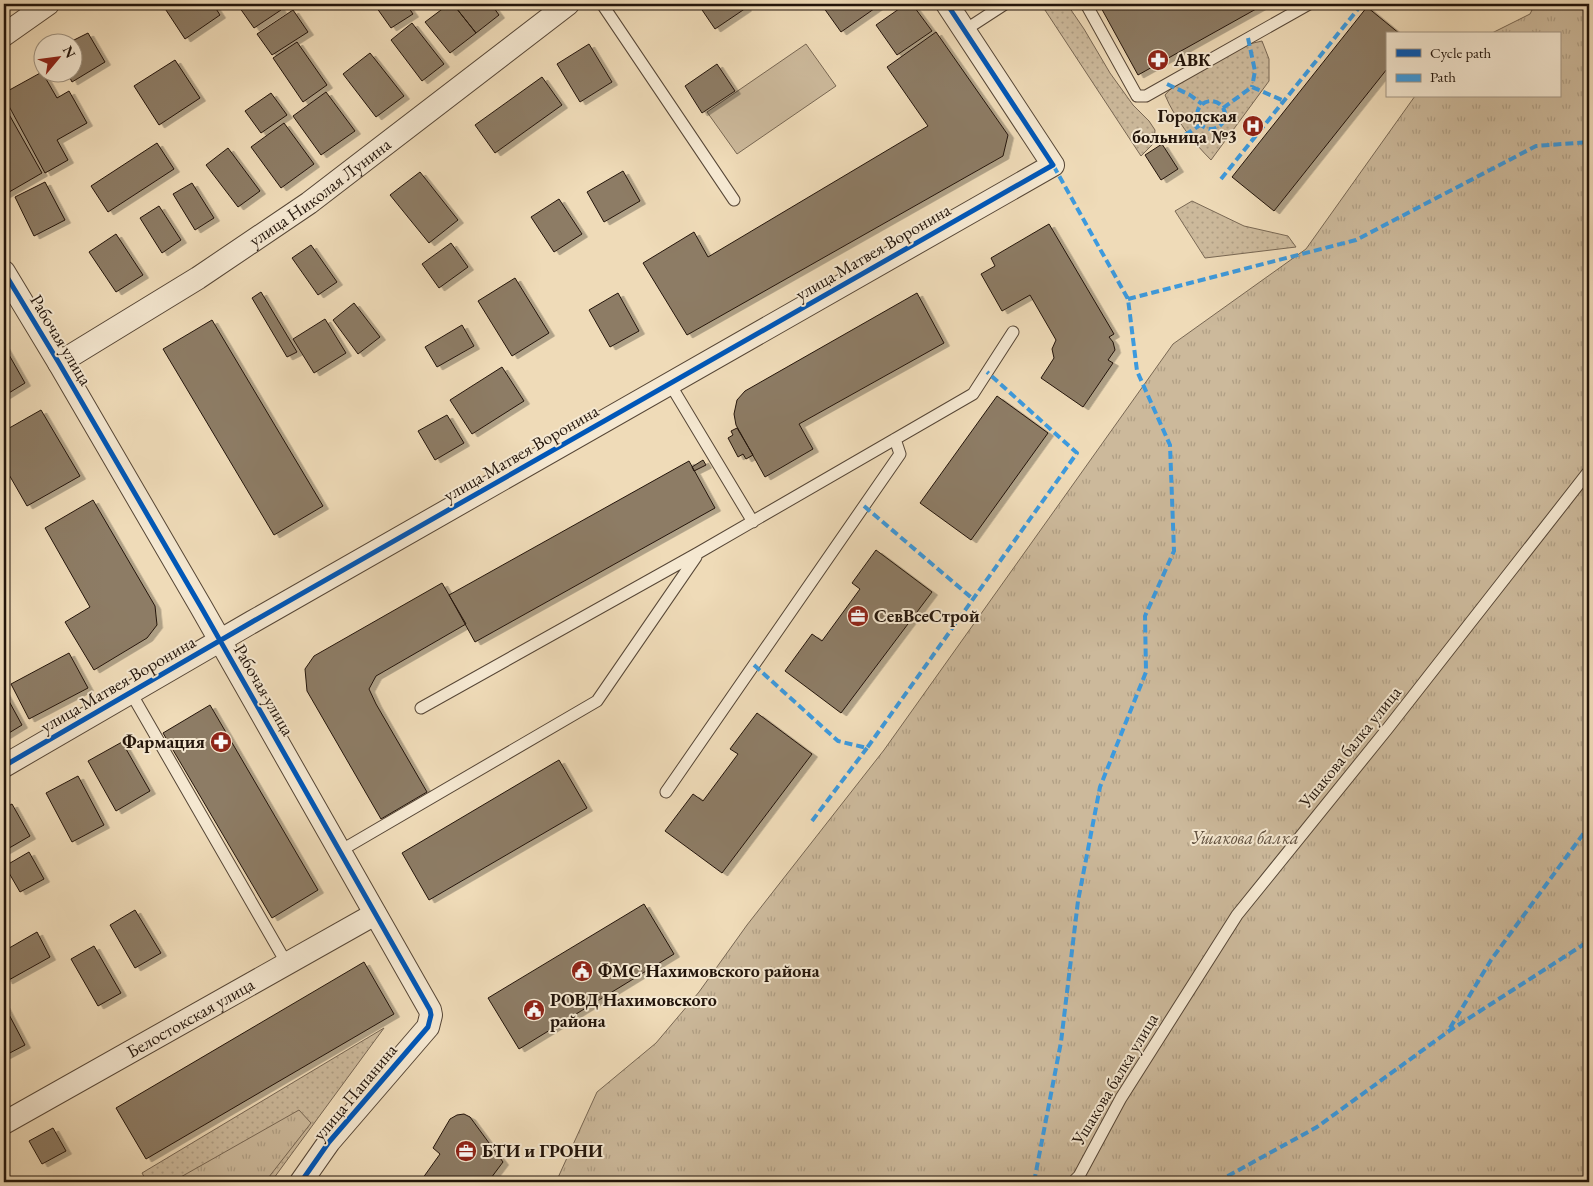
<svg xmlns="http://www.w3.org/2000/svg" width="1593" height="1186" viewBox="0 0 1593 1186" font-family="'EB Garamond',serif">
<defs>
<pattern id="grass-dots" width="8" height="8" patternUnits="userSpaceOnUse" patternTransform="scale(1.25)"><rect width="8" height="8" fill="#ccb99b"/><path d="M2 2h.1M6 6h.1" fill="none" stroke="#af9e84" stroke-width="1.8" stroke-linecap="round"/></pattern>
<pattern id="park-tufts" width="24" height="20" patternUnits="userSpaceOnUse" patternTransform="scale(1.25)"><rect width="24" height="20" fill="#ccb99b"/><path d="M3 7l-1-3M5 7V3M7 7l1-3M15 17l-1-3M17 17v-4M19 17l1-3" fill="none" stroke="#af9e84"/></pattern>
<filter id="shadow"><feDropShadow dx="5.5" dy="3" stdDeviation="0" flood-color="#0004"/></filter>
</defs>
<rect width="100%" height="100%" fill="#efdbb8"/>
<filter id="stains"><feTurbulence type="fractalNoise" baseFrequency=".004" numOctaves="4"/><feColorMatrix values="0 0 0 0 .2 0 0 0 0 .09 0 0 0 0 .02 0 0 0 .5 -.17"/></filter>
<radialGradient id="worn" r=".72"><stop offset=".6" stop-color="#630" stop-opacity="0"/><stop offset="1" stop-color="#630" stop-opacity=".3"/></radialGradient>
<path fill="url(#grass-dots)" stroke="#786753" d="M1041,4H1067L1084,29L1110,73L1133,105L1149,121L1155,130L1154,143L1141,156Z
M1262,41L1269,59V81L1211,160C1193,142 1175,119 1165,95L1176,83L1236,47Z
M1192,201L1244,226L1288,236L1296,247L1205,258L1175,211Z
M384,1028L271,1182H147L142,1173Z"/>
<path fill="url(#park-tufts)" stroke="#786753" d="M1535,4H1589V1182H556L597,1092L656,1043L699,992L747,925L884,750L1173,344L1306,249L1415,96H1559V34H1490L1530,14Z
M299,1110L311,1123L265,1182H172Z"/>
<path fill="#ccb99b" stroke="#786753" d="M806,44L836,86L737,154L707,112Z"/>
<path fill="#8d7c65" stroke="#23150b" filter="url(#shadow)" d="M162,4H213L220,15L185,39Z
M237,4H277L281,10L254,28Z
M374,4H406L413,14L391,28Z
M449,4H453L476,33L450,53L425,22Z
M453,4H491L499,15L476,33Z
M698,4H743L746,8L715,29Z
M821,4H881L841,32Z
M906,4H912L932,31L897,55L876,25Z
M1099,4H1265L1138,75Z
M1367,7L1400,34H1387V69L1274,211L1232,177Z
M293,10L308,32L272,55L257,34Z
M412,23L444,64L422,81L391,40Z
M936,32L1008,135L1003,156L687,335L643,263L694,232L708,257L928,126L887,67Z
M88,33L105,62L72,82L67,72H72V42H70Z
M297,42L327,85L303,102L273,58Z
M589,44L612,82L580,102L557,64Z
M370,53L404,96L376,117L343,74Z
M175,60L200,98L159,125L134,86Z
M717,64L735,91L702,113L685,86Z
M42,72L57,98L69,91L87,123L57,140L68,160L45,173L4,97V93Z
M542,77L562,105L495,153L475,125Z
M326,92L355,131L321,155L293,116Z
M271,93L287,115L261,133L245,111Z
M6,109L42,173L4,195V111Z
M284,123L314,164L281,188L251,147Z
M157,143L174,169L108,212L91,186Z
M1162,144L1178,169L1161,180L1145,155Z
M228,148L260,191L238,207L206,165Z
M623,171L640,201L604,222L587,192Z
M420,172L458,220L429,243L390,195Z
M45,182L65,220L34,236L15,197Z
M192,183L214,218L195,230L173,194Z
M559,199L582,234L554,252L531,217Z
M159,206L181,240L162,253L140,218Z
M1049,224L1114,334L1109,337L1113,342L1115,350L1108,360L1113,363L1083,407L1041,378L1054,358L1052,349L1056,340L1030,295L1002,311L981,274L995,266L991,258Z
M116,234L143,275L116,292L89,252Z
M451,243L468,267L439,288L422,264Z
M311,245L337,282L318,295L292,258Z
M515,278L549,333L512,356L478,301Z
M261,292L297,352L287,357L252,298Z
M618,293L639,331L610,347L589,310Z
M917,293L944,343L799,424L813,449L765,477L736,425L734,414L737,400L745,391Z
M354,303L380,337L358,354L333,320Z
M325,319L346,353L314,373L293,339Z
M212,320L323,506L274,535L163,349Z
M462,325L474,346L437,367L425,347Z
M4,346L25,383L4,396Z
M502,367L524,401L472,434L450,400Z
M997,396L1048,433L971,540L920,503Z
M41,410L80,476L27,506L4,466V431Z
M447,415L464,443L435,460L418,431Z
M737,428L753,455L746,459L743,454L738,457L728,438L733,435L731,431Z
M703,460L706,465L694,471L692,467Z
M689,461L715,508L475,642L449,595Z
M93,500L155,606L157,625L147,638L94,670L65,622L90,607L45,528Z
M876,550L932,592L841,713L785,671L812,634L822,641L860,589L852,583Z
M442,583L466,624L376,676L369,689L376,704L427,792L381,819L307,691L305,669L314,656Z
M69,653L88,688L29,719L11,684Z
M4,692L22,725L4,736Z
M210,705L318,890L272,918L163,733Z
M757,713L812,754L722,873L665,831L693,794L703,801L738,754L730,749Z
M122,742L150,791L116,811L88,761Z
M559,760L587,808L429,900L402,853Z
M78,776L104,825L72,842L46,793Z
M12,804L30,836L4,851V808Z
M29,852L44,879L20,892L5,866Z
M644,904L674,954L519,1049L488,998Z
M135,910L161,953L135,968L110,925Z
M37,932L50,957L7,981L4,975V951Z
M94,946L121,993L98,1006L71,959Z
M364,962L394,1014L146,1159L116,1108Z
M4,1005L25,1045L4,1056Z
M464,1114L470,1117L503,1162L488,1182H420L440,1154L433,1148L450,1119L457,1115Z
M53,1128L66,1151L42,1164L29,1141Z"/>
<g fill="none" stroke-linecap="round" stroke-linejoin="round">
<g stroke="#564636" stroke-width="13">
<path id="lane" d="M602,4L734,200
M1086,4L1137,96H1146L1309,4
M965,30L1005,4
M670,384L753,522
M131,693L287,964
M421,708L698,553L973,394L1013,332
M666,792L900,454L895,439
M340,851L597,701L696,557
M1073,1182L1079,1176L1121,1098L1237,915L1388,728L1589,471"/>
</g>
<g stroke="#564636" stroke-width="24">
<g id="street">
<path d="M4,35L48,4"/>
<path d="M4,272L59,363L201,607L430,1010L431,1015L428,1027L329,1142L301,1182"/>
<path id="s1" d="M59,363L198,278L309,203L568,4"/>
<path d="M4,766L252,622L1053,165L947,4"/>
<path id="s2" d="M4,1123L375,914"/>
</g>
</g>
<use href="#lane" stroke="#f5e8d1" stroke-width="11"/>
<use href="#street" stroke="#f5e8d1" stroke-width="22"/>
<path stroke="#3c9ade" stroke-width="4" stroke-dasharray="8 4" stroke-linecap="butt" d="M1248,38L1255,71L1252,87
M1167,84L1190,95L1202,104
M1197 115a14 14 0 1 1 28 0a14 14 0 1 1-28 0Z
M1223,108L1252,87L1284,101
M1185,135L1200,125
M1221,179L1362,4
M1128,299L1356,240L1536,146L1589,142
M864,506L973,599
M754,665L838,741L867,748L1077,453L987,372
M812,821L867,748
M1450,1028L1491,960L1589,826
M1034,1182L1061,1042L1078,901L1100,787L1146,672L1145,616L1174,551L1170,445L1137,371L1128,299L1053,165
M1217,1182L1317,1127L1449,1031L1589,941"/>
<g stroke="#f5e8d1" stroke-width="8">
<path id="cycleway" d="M4,272L59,363L201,607L430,1010L431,1015L428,1027L329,1142L301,1182
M4,766L252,622L1053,165L947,4"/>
</g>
<use href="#cycleway" stroke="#0057b8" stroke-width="5"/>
</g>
<defs>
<g id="pharmacy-disc" transform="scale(1.125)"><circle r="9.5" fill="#8f2418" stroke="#f5e8d1"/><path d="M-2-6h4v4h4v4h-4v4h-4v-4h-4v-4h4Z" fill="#fff"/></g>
<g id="hospital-disc" transform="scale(1.125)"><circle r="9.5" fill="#8f2418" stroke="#f5e8d1"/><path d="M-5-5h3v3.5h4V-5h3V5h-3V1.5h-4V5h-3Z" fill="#fff"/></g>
<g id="office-disc" transform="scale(1.125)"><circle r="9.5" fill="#8f2418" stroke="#f5e8d1"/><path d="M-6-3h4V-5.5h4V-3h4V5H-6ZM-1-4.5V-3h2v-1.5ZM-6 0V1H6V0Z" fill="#fff"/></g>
<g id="civic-disc" transform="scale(1.125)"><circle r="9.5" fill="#8f2418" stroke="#f5e8d1"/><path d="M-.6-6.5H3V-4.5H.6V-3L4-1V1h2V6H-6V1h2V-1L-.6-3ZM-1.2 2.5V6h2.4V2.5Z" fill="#fff"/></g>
</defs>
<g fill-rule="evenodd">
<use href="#pharmacy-disc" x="1158" y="60"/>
<use href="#hospital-disc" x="1253" y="126"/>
<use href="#office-disc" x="858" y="616"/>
<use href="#pharmacy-disc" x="221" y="742"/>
<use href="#civic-disc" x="582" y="971"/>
<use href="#civic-disc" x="534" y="1010"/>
<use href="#office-disc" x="466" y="1151"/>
</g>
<g text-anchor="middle" stroke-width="4" stroke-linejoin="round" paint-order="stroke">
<g font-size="18" font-weight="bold" fill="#23150b" stroke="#f5e8d1" text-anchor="start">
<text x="1174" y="66">АВК</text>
<text x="1237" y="122" text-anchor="end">Городская<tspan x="1237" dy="21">больница №3</tspan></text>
<text x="874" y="622">СевВсеСтрой</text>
<text x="205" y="748" text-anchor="end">Фармация</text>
<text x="598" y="977">ФМС Нахимовского района</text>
<text x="550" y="1006">РОВД Нахимовского<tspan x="550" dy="21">района</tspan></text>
<text x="482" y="1157">БТИ и ГРОНИ</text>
</g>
<g font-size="18" fill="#23150b" stroke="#f5e8d1">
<text dy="6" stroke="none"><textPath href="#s1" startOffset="312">улица Николая Лунина</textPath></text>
<text transform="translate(873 252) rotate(-30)" y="6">улица Матвея Воронина</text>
<text transform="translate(61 340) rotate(59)" y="6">Рабочая улица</text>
<text transform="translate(521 453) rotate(-30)" y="6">улица Матвея Воронина</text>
<text transform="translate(118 684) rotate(-30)" y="6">улица Матвея Воронина</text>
<text transform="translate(264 690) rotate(60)" y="6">Рабочая улица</text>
<text transform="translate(1350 747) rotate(-51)" y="6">Ушакова балка улица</text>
<text dy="6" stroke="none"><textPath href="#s2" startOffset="214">Белостокская улица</textPath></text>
<text transform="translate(1115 1079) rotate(-59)" y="6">Ушакова балка улица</text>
<text transform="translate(355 1092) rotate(-50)" y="6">улица Папанина</text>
</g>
<g font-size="18" font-style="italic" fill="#5e4e3d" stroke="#f5e8d1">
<text x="1245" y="844">Ушакова балка</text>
</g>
</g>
<rect width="1593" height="1186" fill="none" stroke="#efdbb8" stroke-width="20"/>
<rect x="5" y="5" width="1583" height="1176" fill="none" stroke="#23150b" stroke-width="2.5"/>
<rect x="10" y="10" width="1573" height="1166" fill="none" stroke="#23150b"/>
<rect x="1386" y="32" width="175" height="65" fill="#f5e8d1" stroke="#a19482"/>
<rect x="1396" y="49" width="25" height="8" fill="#0057b8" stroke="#a19482"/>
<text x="1430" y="58" font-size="15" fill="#23150b">Cycle path</text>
<rect x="1396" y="74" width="25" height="8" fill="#3c9ade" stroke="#a19482"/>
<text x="1430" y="82" font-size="15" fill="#23150b">Path</text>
<g transform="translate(58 58) rotate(61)"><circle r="24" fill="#f5e8d1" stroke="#a19482"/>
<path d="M0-4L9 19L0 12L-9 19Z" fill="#8f2418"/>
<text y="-8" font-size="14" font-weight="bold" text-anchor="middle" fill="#23150b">N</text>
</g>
<rect width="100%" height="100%" filter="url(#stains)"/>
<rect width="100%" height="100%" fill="url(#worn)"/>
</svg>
